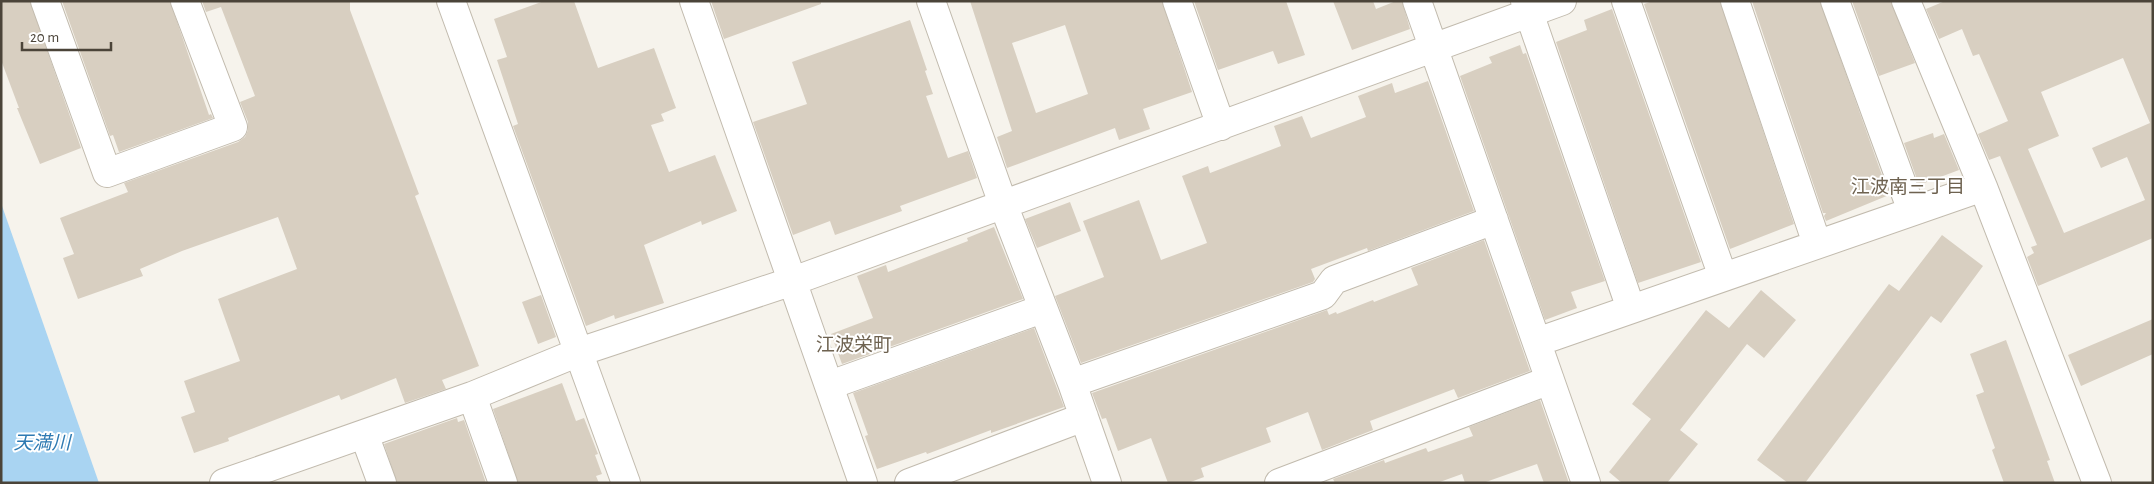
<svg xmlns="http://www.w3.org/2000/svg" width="2154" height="484" viewBox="0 0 2154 484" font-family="'Alegreya Sans','Noto Sans JP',sans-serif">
<rect width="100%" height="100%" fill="#f6f3ec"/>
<path fill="#a9d4f2" d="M1,203L99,483H1Z"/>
<path fill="#d8cfc1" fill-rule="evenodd" d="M1,1H30L81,148L40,164L17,108H19L1,60Z
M62,1H170L209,115L211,114L213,118L119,152L113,135L110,136Z
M202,1H350V10L419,194L415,196L479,366L442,380L446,389L405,403L396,378L341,400L339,395L228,438L229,441L194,453L181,417L195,412L184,381L240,361L218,299L297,269L278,217L182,251L140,269L143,276L78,299L63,258L74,254L60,218L128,192L124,183L238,142L245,137L248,130V122L240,102L255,96L221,7L206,12Z
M544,1H574L598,68L654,48L676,108L661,114L664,121L651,125L669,172L715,155L737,211L702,225L701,221L644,245L664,303L615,319L614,315L586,326L513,126L518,124L497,60L507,57L494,19Z
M711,1H821V4L724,39Z
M970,1H1162L1192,92L1143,109L1150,129L1119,140L1115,128L1007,168L997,137L1012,131ZM1065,25L1088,94L1036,113L1012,43Z
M1194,1H1286L1305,55L1278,64L1273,51L1218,70Z
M1333,1H1373L1376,9L1396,1H1402L1410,29L1352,50Z
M1653,1H1720L1794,224L1730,249L1644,4Z
M1752,1H1820L1889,195L1826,221L1824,216L1826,213H1823Z
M1852,1H1891L1915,63L1879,76Z
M1945,1H2153V238L2038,286L2027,257L2034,253L2031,247L2037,245L2000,156L1989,160L1978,134L2008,121L1979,54L1973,56L1962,29L1939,39L1926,9ZM2123,58L2150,123L2092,148L2101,168L2127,157L2145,200L2064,233L2028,149L2059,136L2041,92Z
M1612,9L1701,262L1638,283L1556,42L1587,30L1584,20Z
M910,20L927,70L925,71L933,94L926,96L948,158L968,151L977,178L900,206L902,211L835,235L830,221L793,235L753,122L807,104L792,62Z
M1520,45L1523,54L1526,53L1605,281L1571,292L1577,308L1545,320L1460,76L1492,63L1489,57Z
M1428,81L1474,211L1368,251L1367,248L1311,269L1315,279L1313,282L1081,363L1055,296L1104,277L1083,221L1139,200L1161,260L1207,243L1182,176L1208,166L1210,173L1281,146L1274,126L1302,116L1311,138L1366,117L1358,96L1392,83L1395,93Z
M1933,133L1934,138L1944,134L1959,170L1919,185L1904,143Z
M1070,202L1081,231L1037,248L1025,219Z
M994,227L1023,299L842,364L831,334L873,318L857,276L886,265L888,272L968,241L967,238Z
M1942,235L1983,266L1941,323L1931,316L1805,483H1788L1757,460L1889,284L1899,291Z
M1484,240L1530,371L1458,398L1454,389L1370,421L1373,430L1322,450L1308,412L1266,428L1271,442L1201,468L1204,477L1188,483H1168L1151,438L1118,451L1106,418L1102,419L1092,393L1327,310L1329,315L1336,312L1337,314L1373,300L1374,302L1418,285L1411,268Z
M1761,290L1796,320L1764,358L1747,344L1680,430L1698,444L1667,483H1622L1609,472L1651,419L1632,404L1706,310L1729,328Z
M541,295L556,337L538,344L522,302Z
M2153,319V354L2081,386L2068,355Z
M1034,328L1064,407L991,433V430L927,454L926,452L877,469L865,436L868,435L853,393Z
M2006,340L2050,460L2047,461L2055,483H2004L1992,450L1995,448L1976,395L1984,392L1970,354Z
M562,383L576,421L584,418L598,454L595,455L602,474L596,476L599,483H518L493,409Z
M1540,400L1569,483H1544L1537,464L1483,483H1465L1462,474L1437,483H1335L1333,479L1384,460L1385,463L1426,448L1428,452L1473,436L1469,427Z
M457,418L458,422L464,420L486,483H397L384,444Z"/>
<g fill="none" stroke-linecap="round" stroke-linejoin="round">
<g stroke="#c2bbae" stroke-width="30">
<path id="street" d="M45,1L107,173L233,127L185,1
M451,1L626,483
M694,1L863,483
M931,1L1003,204L1072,383L1107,483
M1177,1L1221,126
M1417,1L1586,483
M1525,1L1631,309
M1626,1L1723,277
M1735,1L1817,244
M1835,1L1912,211
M1906,1L1983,187L2097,483
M1537,342L1983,187
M1072,383L1323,295L1334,280L1494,220
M830,385L1042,309
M472,396L503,483
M364,434L382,483
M224,483L472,396L579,352L793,281L1562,1
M909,483L1084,417
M1279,483L1550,380"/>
</g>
<use href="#street" stroke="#fff" stroke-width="28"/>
</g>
<g text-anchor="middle" stroke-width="4" stroke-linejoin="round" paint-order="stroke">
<g font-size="19" fill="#6e6250" stroke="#fff">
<text x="1908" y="193">江波南三丁目</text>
<text x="854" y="351">江波栄町</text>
</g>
<g font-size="19" font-style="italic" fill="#2e7ab2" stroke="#fff">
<text x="42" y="449">天満川</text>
</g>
</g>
<rect width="2154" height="484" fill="none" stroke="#4b4439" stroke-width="5"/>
<path d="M22 42v8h89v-8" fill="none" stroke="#4b4439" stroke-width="2.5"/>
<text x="30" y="42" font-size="15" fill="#4b4439" stroke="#ffffff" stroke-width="4" paint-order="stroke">20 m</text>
</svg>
